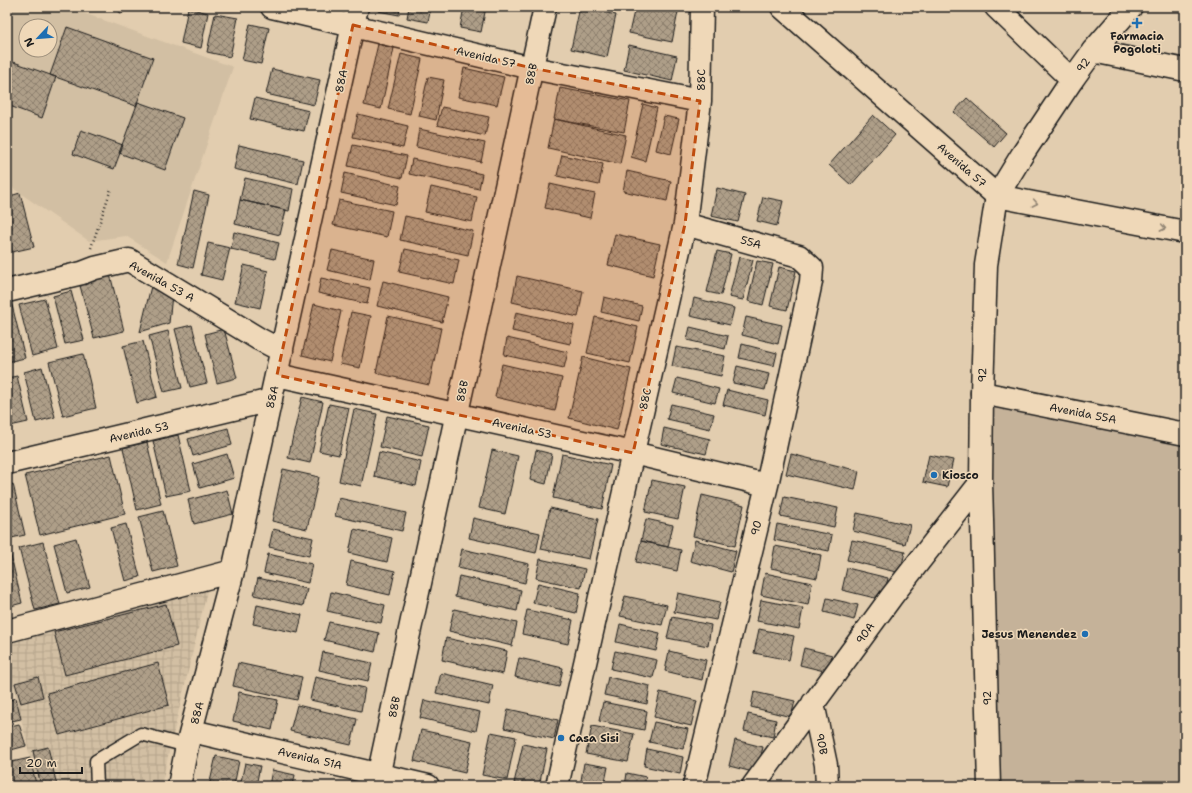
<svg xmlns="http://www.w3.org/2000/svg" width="1192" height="793" viewBox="0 0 1192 793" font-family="'Shantell Sans',sans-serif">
<defs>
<pattern id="industrial-grid" width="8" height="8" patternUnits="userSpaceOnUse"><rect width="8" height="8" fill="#d2bfa3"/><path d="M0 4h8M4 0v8" fill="none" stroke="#b4a48c"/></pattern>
<pattern id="building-cross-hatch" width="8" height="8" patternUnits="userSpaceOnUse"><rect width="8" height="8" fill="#ae9e88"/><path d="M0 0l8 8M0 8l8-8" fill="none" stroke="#8d806e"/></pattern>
</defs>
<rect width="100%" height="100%" fill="#e2cdaf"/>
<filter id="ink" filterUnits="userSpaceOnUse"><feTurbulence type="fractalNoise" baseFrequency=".025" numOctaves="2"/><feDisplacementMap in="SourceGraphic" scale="8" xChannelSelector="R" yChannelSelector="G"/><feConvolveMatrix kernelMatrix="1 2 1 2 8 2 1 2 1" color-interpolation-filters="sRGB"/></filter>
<g filter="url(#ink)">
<path fill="#d2bfa3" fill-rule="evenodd" d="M13,7H67L233,67L167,262L126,236L89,241L7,184V20ZM26,26H50V50H26Z"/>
<path fill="url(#industrial-grid)" d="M208,587L161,786H37L7,659V644Z"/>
<path fill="#c5b299" stroke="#70675a" d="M982,393L1185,434V786H989Z"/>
<path fill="url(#building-cross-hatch)" stroke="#1c1c1c" d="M113,7H127L122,14Z
M379,7H400L399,15L378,11Z
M409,7H431L428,22L407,18Z
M464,7H486L481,32L460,28Z
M580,7L616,15L607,57L571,49Z
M635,7H679L672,42L629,33Z
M188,8L208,13L201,48L181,43Z
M215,14L238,18L230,57L207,52Z
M250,24L269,28L261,64L242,60Z
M67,27L153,58L136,106L50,75Z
M378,44L394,48L381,109L364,105Z
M629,45L677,56L672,81L624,70Z
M401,54L422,59L410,114L388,109Z
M8,60L56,77L42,118L7,105V63Z
M464,68L504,77L497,105L458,97Z
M272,69L320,80L314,105L266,94Z
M428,77L444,80L436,120L419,116Z
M560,88L630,101L624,132L554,119Z
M255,98L309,111L304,131L250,119Z
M967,98L1006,133L994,147L954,112Z
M138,102L183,118L165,170L119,153Z
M643,104L657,108L645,161L631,157Z
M442,107L489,117L485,136L437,125Z
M358,114L408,126L403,148L353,137Z
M873,115L895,135L851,185L829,165Z
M664,116L679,119L671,154L656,150Z
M554,119L626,135L620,164L548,148Z
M419,129L485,143L481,162L416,147Z
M81,130L123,145L114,169L73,154Z
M239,145L303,160L298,184L234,169Z
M353,145L407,156L402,178L348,166Z
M562,155L603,164L599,185L557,176Z
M412,159L482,174L479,189L409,174Z
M627,171L671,181L667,201L623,191Z
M345,173L400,186L396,205L341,193Z
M245,178L293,189L289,211L240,200Z
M550,184L595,194L590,218L545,208Z
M431,187L477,197L472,222L425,212Z
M717,188L745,195L738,222L711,216Z
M194,191L209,195L193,268L178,264Z
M20,193L34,247L12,252L7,230V197Z
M763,197L783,201L777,226L757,221Z
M240,200L286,210L280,235L235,224Z
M339,200L392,211L387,237L333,225Z
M405,216L473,231L468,255L400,240Z
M234,232L279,243L275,259L231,249Z
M615,234L660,244L653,276L608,265Z
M208,243L230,248L222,280L201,275Z
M405,249L459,260L454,284L399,272Z
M332,250L374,259L370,280L327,270Z
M717,251L731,254L721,295L707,292Z
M739,257L753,260L743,300L729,297Z
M757,261L773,264L763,305L748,301Z
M244,265L268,271L260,308L235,302Z
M779,267L796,271L787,310L770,306Z
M110,274L124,331L94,338L79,282Z
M517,276L583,291L578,317L512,302Z
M321,278L370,288L367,304L318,293Z
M383,281L448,297L442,322L377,306Z
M152,282L172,295L169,323L140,332Z
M71,291L84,340L65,344L53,296Z
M604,297L642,306L639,321L601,312Z
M694,298L734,308L730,325L690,316Z
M45,299L58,349L32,356L19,305Z
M11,301L25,358L7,362V302Z
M314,304L341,311L330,362L302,355Z
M351,312L371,316L360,368L340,364Z
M516,312L574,325L570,344L512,331Z
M388,316L441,328L429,385L376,373Z
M595,317L638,327L630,363L587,353Z
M746,317L782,325L778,344L742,335Z
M192,325L207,383L190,387L175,329Z
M690,327L728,336L725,349L687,340Z
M224,329L237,378L217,383L205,334Z
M168,331L182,388L164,392L149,336Z
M507,338L568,352L564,368L504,355Z
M143,341L157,397L137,403L123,346Z
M742,344L777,353L774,366L739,358Z
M676,347L725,356L721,376L672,366Z
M83,354L96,408L63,416L49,362Z
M583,357L631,369L617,430L569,418Z
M502,364L562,378L555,411L495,397Z
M737,366L769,374L765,390L733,383Z
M42,367L55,417L36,422L24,372Z
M17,376L28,422L10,426L7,414V378Z
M677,378L719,389L715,403L673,393Z
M727,390L768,400L765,415L723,405Z
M302,397L323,402L310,463L288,458Z
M329,404L349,408L339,455L319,451Z
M671,404L714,414L710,429L667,419Z
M354,409L377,414L361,486L339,481Z
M387,416L429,425L422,457L380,447Z
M228,428L232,445L193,456L188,439Z
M664,428L710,439L706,454L661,444Z
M178,435L191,491L166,496L153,441Z
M147,442L161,504L137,510L123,448Z
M492,450L518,456L505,514L479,508Z
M536,450L552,454L546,484L530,480Z
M379,452L421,462L416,486L374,476Z
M227,454L234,478L200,488L193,464Z
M562,454L611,465L602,509L553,498Z
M791,454L859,471L855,490L786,474Z
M111,455L125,514L40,535L25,475Z
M929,455L953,460L947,487L923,482Z
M283,469L319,477L307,529L272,521Z
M652,480L685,487L678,519L645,512Z
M13,484L25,535L7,539V486Z
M227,490L233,514L194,524L188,500Z
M702,495L744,505L735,546L693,536Z
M784,497L838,508L834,527L780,516Z
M339,498L406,513L402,531L335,516Z
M550,508L598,519L589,559L541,549Z
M163,511L177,566L153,572L139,517Z
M857,513L910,525L905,544L853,531Z
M473,518L540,533L536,553L469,538Z
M646,519L673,525L668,547L641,541Z
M126,524L140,577L125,581L111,528Z
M777,524L832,535L829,551L774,540Z
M273,529L313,538L309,556L269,547Z
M354,529L392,538L387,562L349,553Z
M76,538L90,587L67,593L54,544Z
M695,540L736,551L731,572L690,561Z
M852,540L905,552L900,573L847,560Z
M641,541L681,550L677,571L636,562Z
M43,542L60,604L35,610L19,548Z
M775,546L821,555L817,578L771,568Z
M462,549L529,564L525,583L458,568Z
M10,552L22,603L7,607V553Z
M268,554L312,564L308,583L264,573Z
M540,559L585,569L581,588L536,578Z
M351,561L395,571L390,595L346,585Z
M847,568L888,578L883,600L842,590Z
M765,573L812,583L808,605L761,595Z
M459,576L521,590L517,611L455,597Z
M258,578L307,589L303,606L254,595Z
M538,583L580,593L576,613L533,603Z
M331,592L385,605L381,623L327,611Z
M678,593L720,602L716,620L674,612Z
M625,596L667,605L662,625L620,616Z
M827,598L858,605L854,620L824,612Z
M761,600L803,608L799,629L757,621Z
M166,604L177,646L65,675L54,632Z
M257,605L302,615L298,633L253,624Z
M454,609L517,623L512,646L449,631Z
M527,610L573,620L568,644L522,634Z
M672,617L711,625L708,646L667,638Z
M329,622L379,633L375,652L324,640Z
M620,624L660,633L656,651L616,642Z
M759,629L794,636L789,660L754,653Z
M446,638L507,651L503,674L442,660Z
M804,648L832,655L828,672L800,665Z
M615,651L657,660L653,678L611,669Z
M669,651L706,660L702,680L665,671Z
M323,652L372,663L368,681L319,670Z
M519,658L563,668L559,687L515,677Z
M158,663L169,705L59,735L47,693Z
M238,663L302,677L297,700L233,686Z
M441,673L493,685L489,705L436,693Z
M7,674L11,692L7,693Z
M38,677L43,697L21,703L15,683Z
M315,677L365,688L361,711L310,700Z
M608,677L650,686L647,704L604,695Z
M239,692L278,700L272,730L233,721Z
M660,692L697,701L691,726L654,717Z
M754,692L795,701L791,717L751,707Z
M16,698L21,719L7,722V701Z
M424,700L480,712L476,731L420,718Z
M603,702L647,711L644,730L599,721Z
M297,705L357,719L351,745L290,731Z
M508,709L558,720L554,739L504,728Z
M748,714L776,720L773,737L744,731Z
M654,722L688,729L683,749L649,742Z
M19,724L26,746L7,751V727Z
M592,726L634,734L628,762L586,754Z
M421,730L472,741L465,773L414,761Z
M491,732L516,737L507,780L482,775Z
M735,740L763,747L757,773L729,766Z
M523,744L547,749L539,786H529L514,783Z
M48,747L57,786H41L33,751Z
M647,749L683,757L680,774L644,766Z
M216,756L239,761L234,786H209Z
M30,758L36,784L25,786H7V763Z
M245,763L260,766L256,786H240Z
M584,763L608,767L604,786H580Z
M272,770L295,775L293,786H269Z
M627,773L646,777L644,786H625Z
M304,781L328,786H303Z"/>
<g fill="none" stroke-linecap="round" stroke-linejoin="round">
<g stroke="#1c1c1c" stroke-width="15">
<path id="service" d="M97,786L96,761L141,734L187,746"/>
</g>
<g stroke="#1c1c1c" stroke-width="25">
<path id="minor" d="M272,7L532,68L700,101
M782,7L997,196L1185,232
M996,7L1072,80
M1093,51L1185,70
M685,224L799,256L812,268L811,282L767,485L694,786
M7,291L82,273L95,268L129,260L259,339L282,351
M277,375L633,453L767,485
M982,393L1185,434
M7,463L271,400
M7,631L233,571
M813,703L826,765L827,786
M192,731L428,786
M179,786L187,746L233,571L357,7
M557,786L685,224L700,101L702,7
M753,786L892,596L981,482"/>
</g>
<g stroke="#1c1c1c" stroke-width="25">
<path id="tertiary" d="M376,786L545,7
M989,786L981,482L982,393L986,265L997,196L1022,155L1072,80L1093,51L1131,7"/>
</g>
<path stroke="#1c1c1c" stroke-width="2.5" stroke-dasharray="1 3" stroke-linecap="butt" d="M91,248L111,189"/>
<use href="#service" stroke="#efd8b8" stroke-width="12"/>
<use href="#minor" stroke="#efd8b8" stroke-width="22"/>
<use href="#tertiary" stroke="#efd8b8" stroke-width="22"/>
</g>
<defs><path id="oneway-chevron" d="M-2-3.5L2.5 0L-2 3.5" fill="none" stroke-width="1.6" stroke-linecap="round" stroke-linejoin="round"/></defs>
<g stroke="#908372">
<use href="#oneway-chevron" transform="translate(1035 203) rotate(11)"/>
<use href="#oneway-chevron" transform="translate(1163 228) rotate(11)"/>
</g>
</g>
<path fill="#bf4d0f" fill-opacity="0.2" stroke="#bf4d0f" stroke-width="3" stroke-dasharray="8 5" stroke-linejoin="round" d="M353,25L532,68L700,101L685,224L633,453L277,375Z"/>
<g fill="#1f6fb2" stroke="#efd8b8" stroke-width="1.5">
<path d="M1135 17h4v4h4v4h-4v4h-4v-4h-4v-4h4z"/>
<circle cx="934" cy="475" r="4"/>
<circle cx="1085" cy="634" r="4"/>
<circle cx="561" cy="738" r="4"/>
</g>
<g text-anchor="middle" stroke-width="3" stroke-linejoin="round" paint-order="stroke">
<g font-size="11" font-weight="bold" fill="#1c1c1c" stroke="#efd8b8" text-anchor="start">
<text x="1137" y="40" text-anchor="middle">Farmacia<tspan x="1137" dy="13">Pogoloti</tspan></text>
<text x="942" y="479">Kiosco</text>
<text x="1077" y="638" text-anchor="end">Jesus Menendez</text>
<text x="569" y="742">Casa Sisi</text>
</g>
<g font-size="11" fill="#1c1c1c" stroke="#efd8b8">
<text transform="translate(486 57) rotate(13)" y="4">Avenida 57</text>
<text transform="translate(1083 65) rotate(-54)" y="4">92</text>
<text transform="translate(531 74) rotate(-78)" y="4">88B</text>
<text transform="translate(701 80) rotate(-89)" y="4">88C</text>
<text transform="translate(341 81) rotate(-78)" y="4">88A</text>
<text transform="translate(962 165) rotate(41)" y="4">Avenida 57</text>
<text transform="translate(751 242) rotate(16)" y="4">55A</text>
<text transform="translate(162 281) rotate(29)" y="4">Avenida 53 A</text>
<text transform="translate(982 375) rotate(-88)" y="4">92</text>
<text transform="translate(462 391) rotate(-78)" y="4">88B</text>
<text transform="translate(272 397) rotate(-77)" y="4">88A</text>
<text transform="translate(645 399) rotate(-77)" y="4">88C</text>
<text transform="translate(1083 413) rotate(11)" y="4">Avenida 55A</text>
<text transform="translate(522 428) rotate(12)" y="4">Avenida 53</text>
<text transform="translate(139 432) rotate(-13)" y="4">Avenida 53</text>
<text transform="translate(756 528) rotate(-76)" y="4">90</text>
<text transform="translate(865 633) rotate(-54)" y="4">90A</text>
<text transform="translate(987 698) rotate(-92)" y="4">92</text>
<text transform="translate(394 707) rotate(-78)" y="4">88B</text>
<text transform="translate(197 713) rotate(-75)" y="4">88A</text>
<text transform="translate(822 744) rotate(78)" y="4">90B</text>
<text transform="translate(310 758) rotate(13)" y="4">Avenida 51A</text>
</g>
</g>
<rect width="1192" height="793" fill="none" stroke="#efd8b8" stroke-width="24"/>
<rect x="12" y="12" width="1168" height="769" fill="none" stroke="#1c1c1c" stroke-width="1.5" filter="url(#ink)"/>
<g transform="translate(38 38) rotate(244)"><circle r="19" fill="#efd8b8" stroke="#9b8d7a"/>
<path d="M0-3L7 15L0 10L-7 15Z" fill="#1f6fb2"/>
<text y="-6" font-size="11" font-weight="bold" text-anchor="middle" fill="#1c1c1c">N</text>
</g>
<path d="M20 767v6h62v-6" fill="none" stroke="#1c1c1c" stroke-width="2"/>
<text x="26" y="767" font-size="12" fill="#1c1c1c" stroke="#efd8b8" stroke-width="3" paint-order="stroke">20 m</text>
</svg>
